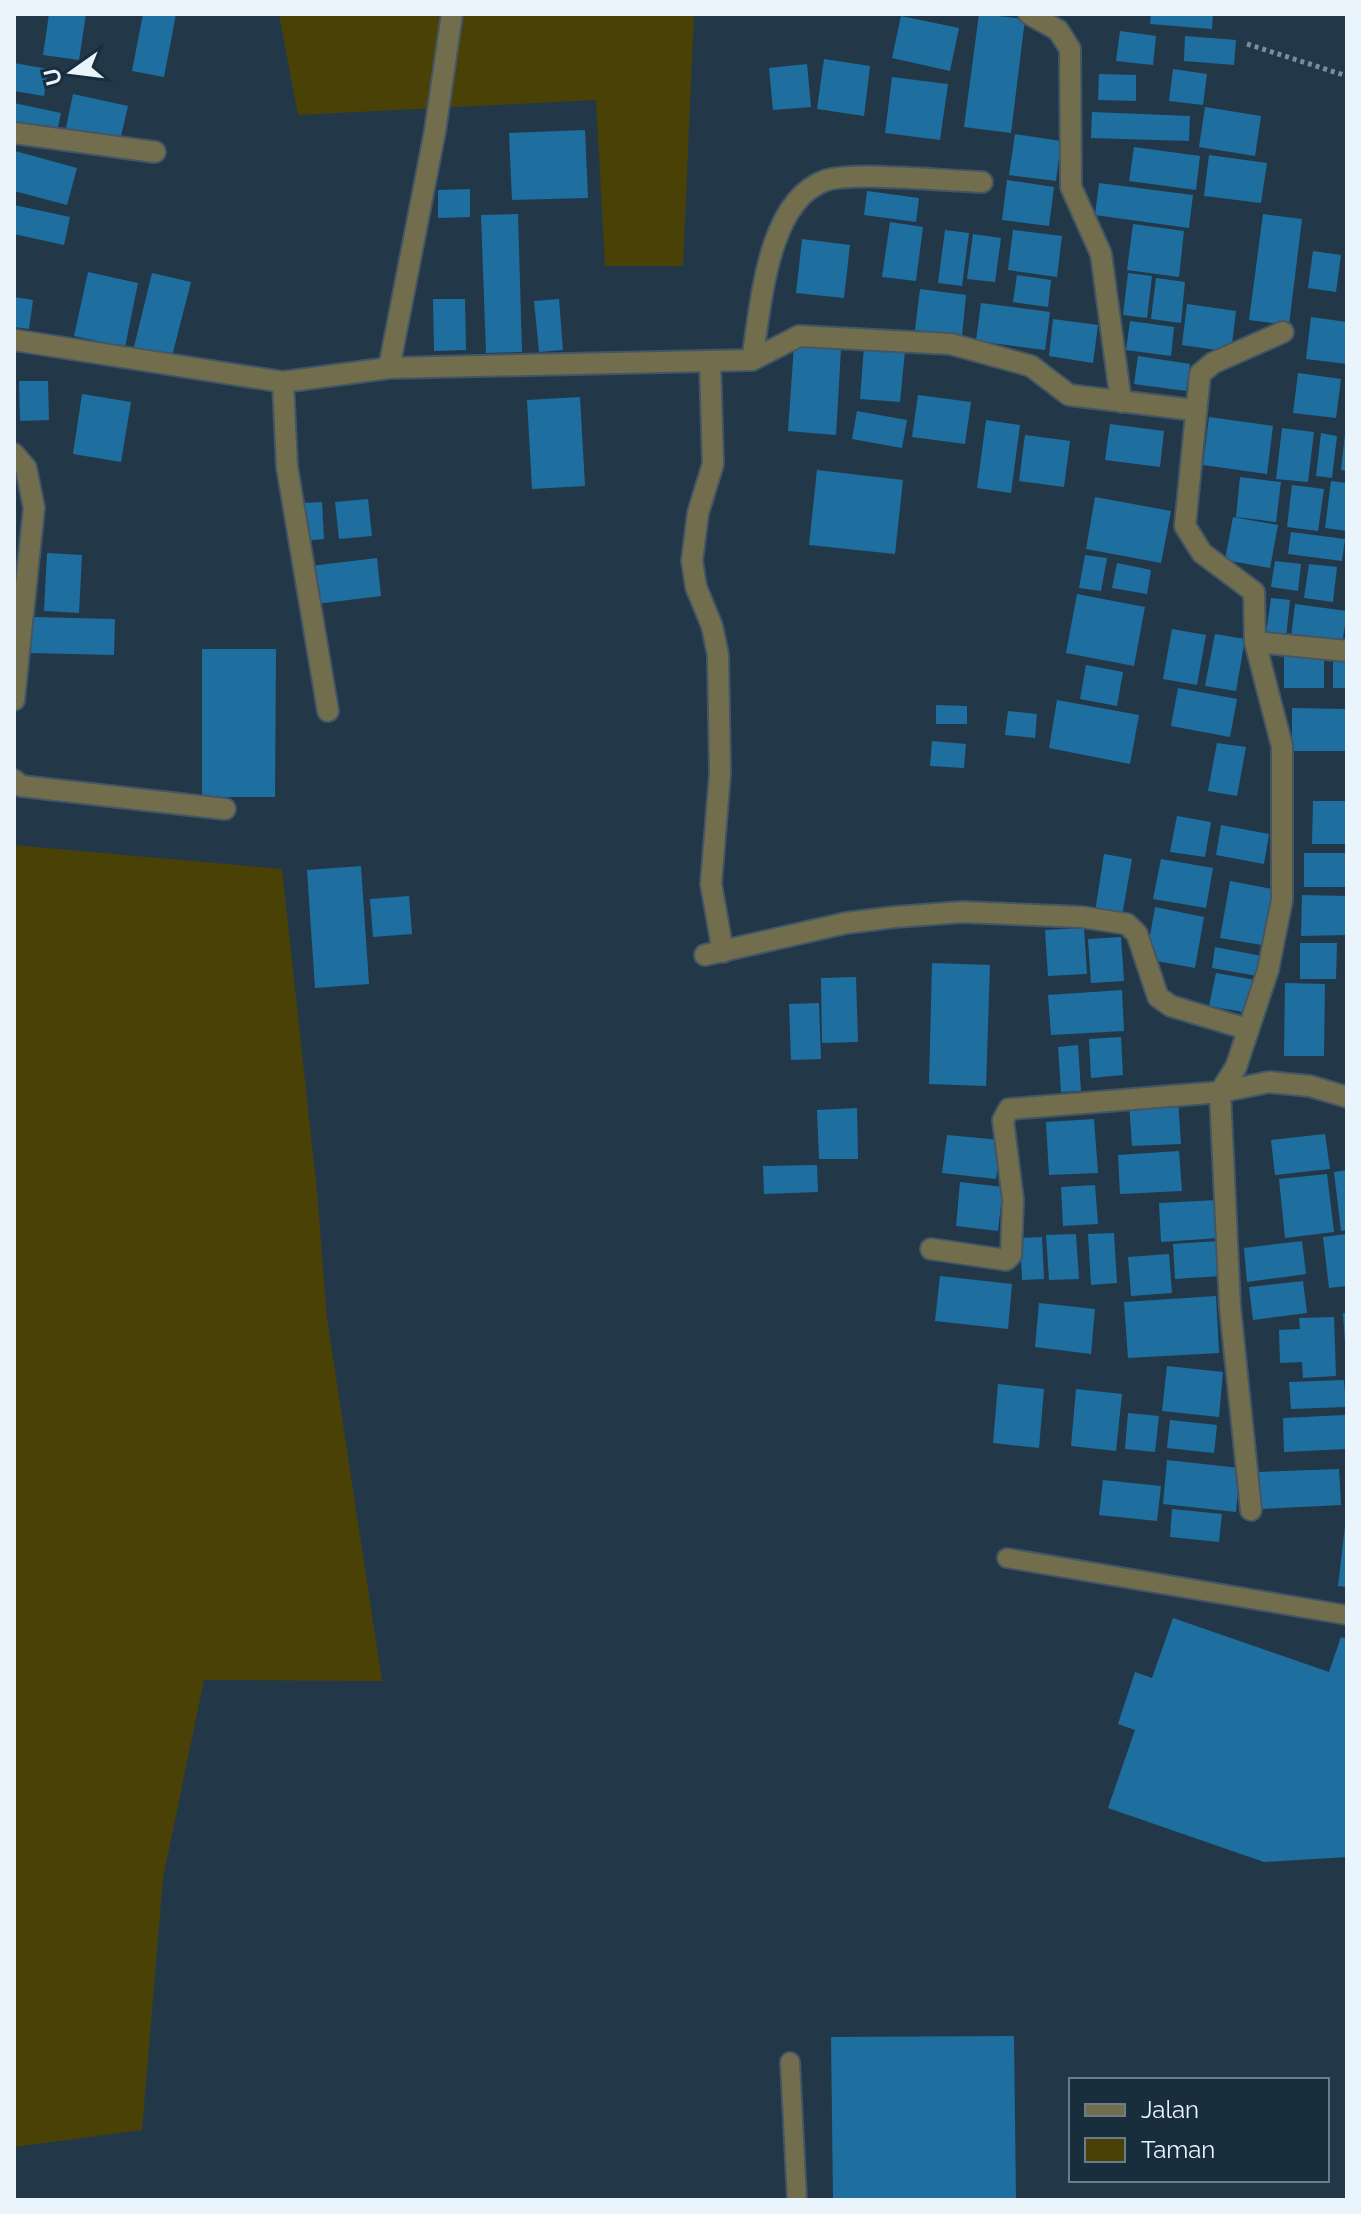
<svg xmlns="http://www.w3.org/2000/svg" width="1361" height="2214" viewBox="0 0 1361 2214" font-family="Raleway,sans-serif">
<rect width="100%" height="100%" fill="#223848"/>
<path fill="#4a4107" d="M279,14H694L683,266H605L596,100L298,115Z
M14,845L282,869L317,1191L327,1318L382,1681L204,1680L163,1878L142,2130L14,2147Z"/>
<path fill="#1e6f9f" d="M49,14H86L79,60L43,55Z
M143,14H176L164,77L132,71Z
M979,14L1025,19L1011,133L964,127Z
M1151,14H1213L1212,29L1150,24Z
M901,16L959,28L950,71L892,58Z
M1120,31L1156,36L1153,65L1116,61Z
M1185,36L1236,40L1234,65L1184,61Z
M824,59L870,66L864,116L817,109Z
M14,63L48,69L44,96L14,91Z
M807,64L811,107L773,110L769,68Z
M1173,69L1207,74L1203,105L1169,101Z
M1099,74L1136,75V101L1098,100Z
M892,77L948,84L940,140L885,133Z
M73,94L128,106L119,145L65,133Z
M14,103L61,113L57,132L14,123Z
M1205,107L1261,116L1255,156L1199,147Z
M1092,112L1190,116L1189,141L1091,138Z
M585,130L588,198L512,200L509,133Z
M1015,134L1061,141L1056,181L1009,175Z
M1134,147L1200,156L1196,190L1129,181Z
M15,151L77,168L67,205L14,191Z
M1209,155L1267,163L1261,203L1204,196Z
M1007,180L1054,187L1049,226L1002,220Z
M1099,183L1193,195L1189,228L1095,215Z
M470,189V217L438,218V190Z
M867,191L919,198L916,222L864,215Z
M14,205L70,217L64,245L14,234Z
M518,214L522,352L486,353L481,215Z
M1263,214L1302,219L1289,325L1249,320Z
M890,222L923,227L916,281L882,277Z
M1133,224L1184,231L1179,277L1127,270Z
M945,230L969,233L962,286L938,283Z
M1013,230L1062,236L1057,277L1008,270Z
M973,234L1001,238L995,282L967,279Z
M802,239L850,245L844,298L796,293Z
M1313,251L1341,255L1336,292L1308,288Z
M88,272L138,283L125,347L74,336Z
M152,273L191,282L171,360L133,351Z
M1128,273L1152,276L1147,318L1123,315Z
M1017,275L1051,280L1048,307L1013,302Z
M1156,278L1185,282L1181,323L1151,319Z
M920,289L966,295L962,336L915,330Z
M14,297L33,300L29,329L14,327Z
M433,299H465L466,350L434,351Z
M559,299L563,350L539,352L534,301Z
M981,303L1050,312L1045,350L976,341Z
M1187,304L1236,311L1231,352L1182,345Z
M1311,317L1347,322V364L1306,359Z
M1053,319L1098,325L1093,363L1049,356Z
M1130,321L1174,327L1171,356L1126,350Z
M794,345L841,349L836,435L788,431Z
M864,347L905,351L900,402L860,399Z
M1138,356L1190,364L1186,391L1134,384Z
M1298,373L1341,379L1336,418L1293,413Z
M19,381H48L49,420L20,421Z
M82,394L131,402L121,462L73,454Z
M918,395L971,402L965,444L912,437Z
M580,397L585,486L532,489L527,400Z
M857,411L907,420L902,448L852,439Z
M1209,417L1273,426L1267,474L1203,465Z
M986,420L1020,425L1011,493L977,488Z
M1110,424L1164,431L1160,467L1105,460Z
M1282,428L1314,432L1308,482L1276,479Z
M1321,433L1337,436L1332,478L1316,476Z
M1345,434H1347V471L1341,470Z
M1025,435L1070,441L1064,487L1019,481Z
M817,470L903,480L895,554L809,545Z
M1240,477L1281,482L1276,522L1236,517Z
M1331,481L1347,483V531L1325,528Z
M1292,485L1324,489L1318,531L1287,527Z
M1095,497L1171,511L1161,563L1086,549Z
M368,499L372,536L339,539L335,502Z
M322,502L324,539L303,541L301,503Z
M1233,517L1278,525L1270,568L1225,560Z
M1291,532L1345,539L1342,561L1288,554Z
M47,553L82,555L79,613L44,611Z
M1085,555L1107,558L1101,591L1079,588Z
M377,558L381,596L316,604L311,566Z
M1275,561L1301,564L1298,591L1271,587Z
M1117,563L1151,570L1147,594L1112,588Z
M1309,564L1337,567L1333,602L1304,598Z
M1077,594L1145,607L1134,666L1066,653Z
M1271,598L1290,600L1286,638L1266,635Z
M1295,604L1347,611L1342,645L1291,638Z
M32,617L115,619L114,655L31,653Z
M1172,629L1206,635L1197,685L1163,679Z
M1215,634L1245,639L1236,691L1205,686Z
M202,649H276L275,797H202Z
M1284,654H1324V688H1284Z
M1333,659H1347V688H1333Z
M1086,665L1123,672L1117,706L1080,699Z
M1178,688L1237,699L1230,737L1171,726Z
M1057,700L1139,715L1130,764L1049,748Z
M936,705L967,706V724H936Z
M1292,708L1347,709V751H1292Z
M1008,711L1037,714L1035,738L1005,735Z
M932,741L966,744L964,768L930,766Z
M1217,743L1246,747L1237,796L1208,791Z
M1313,801H1347V844H1312Z
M1177,816L1211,822L1205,857L1170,852Z
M1221,825L1269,834L1264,864L1216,855Z
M1304,853H1347V887H1304Z
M1104,854L1132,859L1122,916L1095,912Z
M1161,859L1213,868L1206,908L1153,899Z
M361,866L369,984L315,988L307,870Z
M1230,881L1278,890L1268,946L1220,938Z
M1302,895L1346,896V935L1301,936Z
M409,896L412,934L373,937L370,899Z
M1155,907L1204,917L1195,968L1146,959Z
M1084,928L1087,974L1048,976L1045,930Z
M1121,937L1124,981L1091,983L1088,939Z
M1300,943H1337L1336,979H1300Z
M1215,947L1267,957L1263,977L1212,968Z
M932,963L990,965L986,1086L929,1084Z
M1216,973L1256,980L1249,1013L1209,1006Z
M856,977L858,1042L822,1043L821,978Z
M1285,983L1325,984L1324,1056H1284Z
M1122,990L1124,1031L1051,1035L1048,995Z
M819,1003L821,1059L791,1060L789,1004Z
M1121,1037L1123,1075L1091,1078L1089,1039Z
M1078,1045L1081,1091L1061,1092L1058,1047Z
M1178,1100L1181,1144L1132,1146L1129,1103Z
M857,1108L858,1159H819L817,1110Z
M1094,1119L1098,1173L1049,1175L1046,1122Z
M1325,1134L1330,1169L1275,1175L1271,1140Z
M947,1135L1001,1140L996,1179L942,1173Z
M1179,1151L1182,1191L1120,1194L1118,1155Z
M817,1165L818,1192L764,1194L763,1166Z
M1347,1170V1230L1341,1231L1334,1172Z
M1327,1174L1334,1232L1285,1238L1279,1179Z
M960,1182L1003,1187L998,1231L956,1226Z
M1095,1185L1098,1224L1063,1226L1061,1187Z
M1218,1200L1220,1238L1161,1242L1159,1203Z
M1114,1233L1117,1283L1091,1285L1088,1234Z
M1076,1234L1079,1279L1049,1280L1046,1235Z
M1347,1234V1286L1329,1288L1323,1237Z
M1042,1237L1044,1279L1022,1280L1020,1238Z
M1218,1241L1221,1276L1175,1279L1173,1244Z
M1302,1241L1306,1274L1247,1282L1244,1248Z
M1169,1254L1172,1293L1131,1296L1128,1257Z
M940,1276L1012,1284L1008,1329L935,1321Z
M1303,1281L1307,1313L1253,1320L1249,1287Z
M1216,1296L1219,1353L1128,1358L1124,1302Z
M1039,1303L1095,1309L1091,1354L1035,1347Z
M1343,1313H1347V1344H1345Z
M1334,1317L1336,1376L1303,1378L1302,1362L1280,1363L1279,1330L1300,1329L1299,1318Z
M1167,1366L1223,1372L1219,1417L1162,1411Z
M1344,1380L1346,1407L1291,1409L1289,1382Z
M998,1384L1044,1389L1039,1448L993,1443Z
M1076,1389L1122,1394L1116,1451L1071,1446Z
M1128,1413L1159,1416L1155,1452L1125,1449Z
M1345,1415L1347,1449L1284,1452L1283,1418Z
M1170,1420L1217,1425L1214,1453L1167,1448Z
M1167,1460L1240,1468L1236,1512L1163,1504Z
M1339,1469L1341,1505L1261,1509L1259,1472Z
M1103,1480L1161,1486L1157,1521L1099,1515Z
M1172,1509L1222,1514L1219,1542L1170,1537Z
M1345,1526H1347V1587L1338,1586Z
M1173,1618L1329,1672L1341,1637L1347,1639V1857L1264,1862L1108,1808L1135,1730L1118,1724L1135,1672L1152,1678Z
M1014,2036L1016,2200H833L831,2037Z"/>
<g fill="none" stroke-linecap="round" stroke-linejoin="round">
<g stroke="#425665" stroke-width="22">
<path id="service" d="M1007,1558L1347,1615
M790,2062L797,2200"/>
</g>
<g stroke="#425665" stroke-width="24">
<path id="minor" d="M1029,14L1058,30L1070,49L1071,187L1101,254L1121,402
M14,133L155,152
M14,340L283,382L389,368L752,360L799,336L951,344L1031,366L1069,395L1194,410
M752,360C761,308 766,203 824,181C852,171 948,181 982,182
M710,361L713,464L698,513L692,561L696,587L712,626L718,655L720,773L711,884L723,952
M389,368L435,131L452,14
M283,382L287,467L328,711
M14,454L26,468L34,508L14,700
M1255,642L1347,651
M14,780L21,786L225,809
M705,955L846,923L895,917L962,912L1082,917L1127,924L1137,934L1158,997L1171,1006L1247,1029
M931,1249L1006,1260L1011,1255L1013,1200L1003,1120L1009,1109L1220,1092L1269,1082L1310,1086L1347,1097
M1251,1510L1230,1307L1220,1092L1236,1067L1268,970L1282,900V746L1255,642L1254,592L1202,553L1185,526L1200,374L1213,363L1283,332"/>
</g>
<path stroke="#7c8c99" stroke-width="5" stroke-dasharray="4 4" stroke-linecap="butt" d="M1247,44L1347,76"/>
<use href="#service" stroke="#726d4c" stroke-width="18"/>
<use href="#minor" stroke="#726d4c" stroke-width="20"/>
</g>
<rect width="1361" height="2214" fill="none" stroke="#eaf4fd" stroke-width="32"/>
<rect x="1069" y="2078" width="260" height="104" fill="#182e3d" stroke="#6c7d8a" stroke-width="2"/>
<rect x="1085" y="2104" width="40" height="12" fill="#726d4c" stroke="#6c7d8a" stroke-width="2"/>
<text x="1141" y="2118" font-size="24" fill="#eaf4fd">Jalan</text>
<rect x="1085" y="2138" width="40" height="24" fill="#4a4107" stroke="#6c7d8a" stroke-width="2"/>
<text x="1141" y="2158" font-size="24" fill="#eaf4fd">Taman</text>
<g transform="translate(72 72) rotate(256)" stroke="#182e3d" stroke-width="6" paint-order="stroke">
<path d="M0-6L14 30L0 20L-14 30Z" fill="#eaf4fd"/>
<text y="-12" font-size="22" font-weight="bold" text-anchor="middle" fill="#eaf4fd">U</text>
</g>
</svg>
